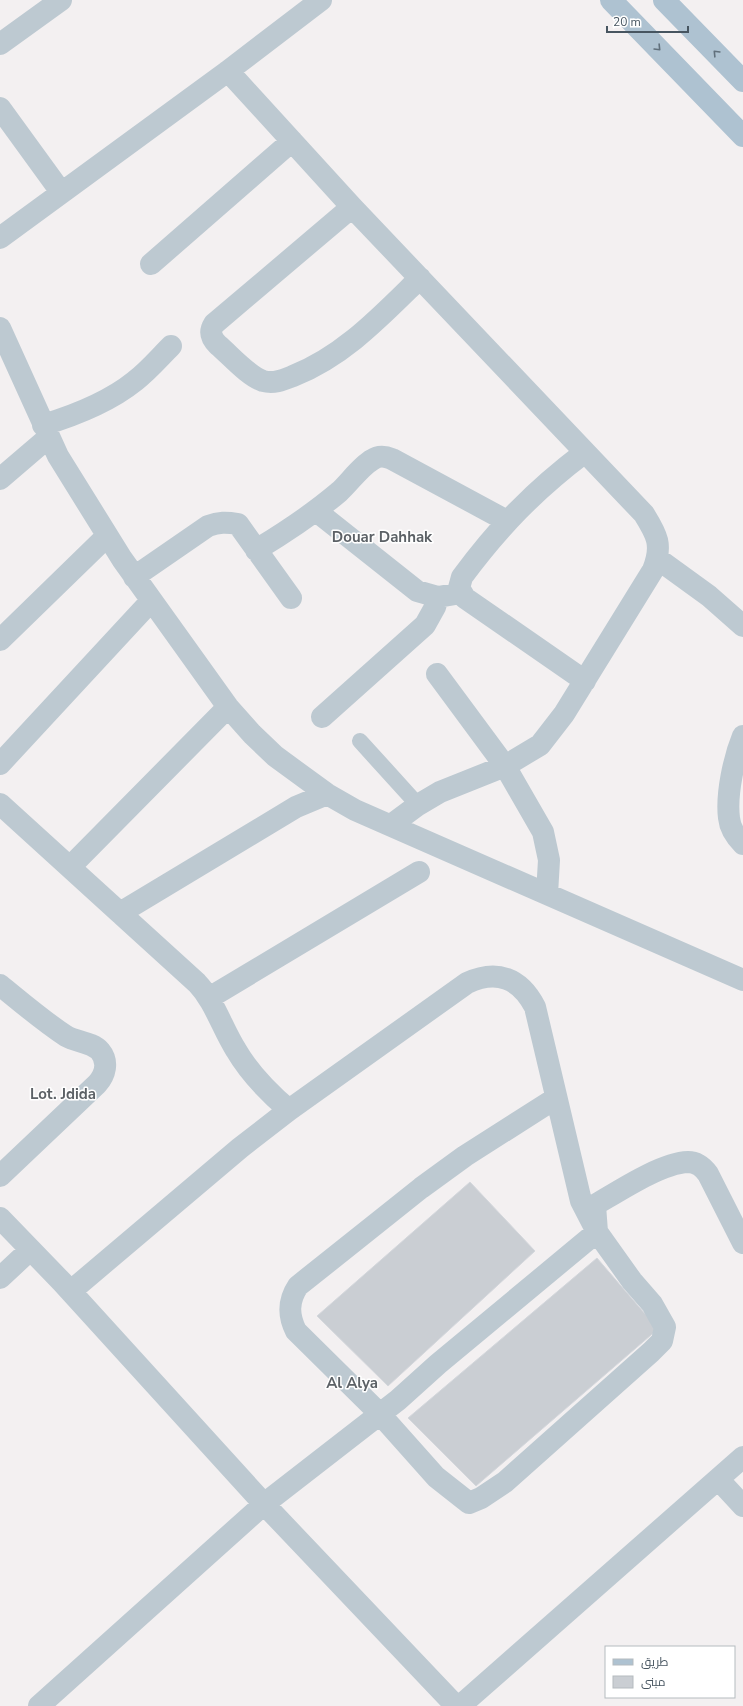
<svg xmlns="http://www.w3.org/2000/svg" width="743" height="1706" viewBox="0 0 743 1706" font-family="'Nunito Sans',Cairo,sans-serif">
<rect width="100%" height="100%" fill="#f3f0f1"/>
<path fill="#caced3" stroke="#d4d7dc" d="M470,1182L535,1251L388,1386L317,1316Z
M597,1258L658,1329L476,1486L408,1418Z"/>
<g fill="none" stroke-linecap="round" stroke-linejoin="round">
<path stroke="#bdc9d1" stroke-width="16" d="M360,741L418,805"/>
<path stroke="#bdc9d1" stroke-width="22" d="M0,44L61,0
M228,71L352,207L644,514C657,535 663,545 653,570L564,714L540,745L505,766L440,792L418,805L391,825
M0,108L61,192
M352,207L214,324C209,332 211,338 218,345C230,355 248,376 263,381C274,384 283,380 293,376C344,356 381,316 420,278
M0,238L228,71L321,0
M151,264L292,141
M0,328L58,456L122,559L228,707L252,734L275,756L327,794L355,810L743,980
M43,425C76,415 109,402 135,381C148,371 159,358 171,346
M584,453C535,490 499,527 462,577L459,588L465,598L585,681
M0,479L49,437
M316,511L417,591L438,597L461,593
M256,550C286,532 313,514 339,492C349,483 361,466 372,460C379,455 385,456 392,459L507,521
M658,559L709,596L743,626
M134,577L208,526C219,522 226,522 238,524L291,598
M0,640L107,536
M437,674L505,766L543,832L549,860L547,894
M322,717L425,625L435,607L438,597
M743,736C734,758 726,794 729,818C730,828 736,837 743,844
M0,764L151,601
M0,804L197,983C215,1002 222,1028 236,1050C250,1074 269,1093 289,1110
M70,867L228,707
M120,913L296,807L327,794
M0,985C21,1002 43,1021 66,1036C76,1042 92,1042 100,1051C109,1062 105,1075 97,1084L0,1176
M209,998L419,872
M0,1218L62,1282L264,1504L456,1706
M0,1278L30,1250
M71,1291L240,1148L289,1110L467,983C497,969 520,978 535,1007L581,1201L597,1232L632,1281L652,1304L665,1327L662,1341L651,1352L505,1482L481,1498L469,1503L436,1477L379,1413L296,1331C288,1315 288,1301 298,1286L421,1188L465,1156L556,1098
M718,1479L743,1506
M39,1706L264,1504L398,1400L438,1364L597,1232L595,1205C619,1191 661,1163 688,1162C697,1162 703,1167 708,1174L743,1243
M460,1706L743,1457"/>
<path stroke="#aec2d1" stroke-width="22" d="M611,0L743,136
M664,0L743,81"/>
</g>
<defs><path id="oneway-chevron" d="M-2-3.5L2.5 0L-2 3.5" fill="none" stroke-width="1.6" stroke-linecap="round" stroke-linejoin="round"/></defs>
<g stroke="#61707c">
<use href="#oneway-chevron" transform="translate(658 48) rotate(46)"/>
<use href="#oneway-chevron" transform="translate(716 53) rotate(-134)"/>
</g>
<g text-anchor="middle" stroke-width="3" stroke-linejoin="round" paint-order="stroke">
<g font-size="15" font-weight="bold" fill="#5c6166" stroke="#fff">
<text x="382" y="542">Douar Dahhak</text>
<text x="63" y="1099">Lot. Jdida</text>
<text x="352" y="1388">Al Alya</text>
</g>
</g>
<rect x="605" y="1646" width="130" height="52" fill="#ffffff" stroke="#b5bbbf"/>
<rect x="613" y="1659" width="20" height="6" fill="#aec2d1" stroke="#b5bbbf"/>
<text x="641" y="1666" font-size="12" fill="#475560">طريق</text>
<rect x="613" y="1676" width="20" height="12" fill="#caced3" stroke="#b5bbbf"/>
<text x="641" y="1686" font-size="12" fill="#475560">مبنى</text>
<path d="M607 26v6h81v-6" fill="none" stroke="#475560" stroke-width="2"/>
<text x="613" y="26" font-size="12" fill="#475560" stroke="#ffffff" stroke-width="3" paint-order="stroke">20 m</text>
</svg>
